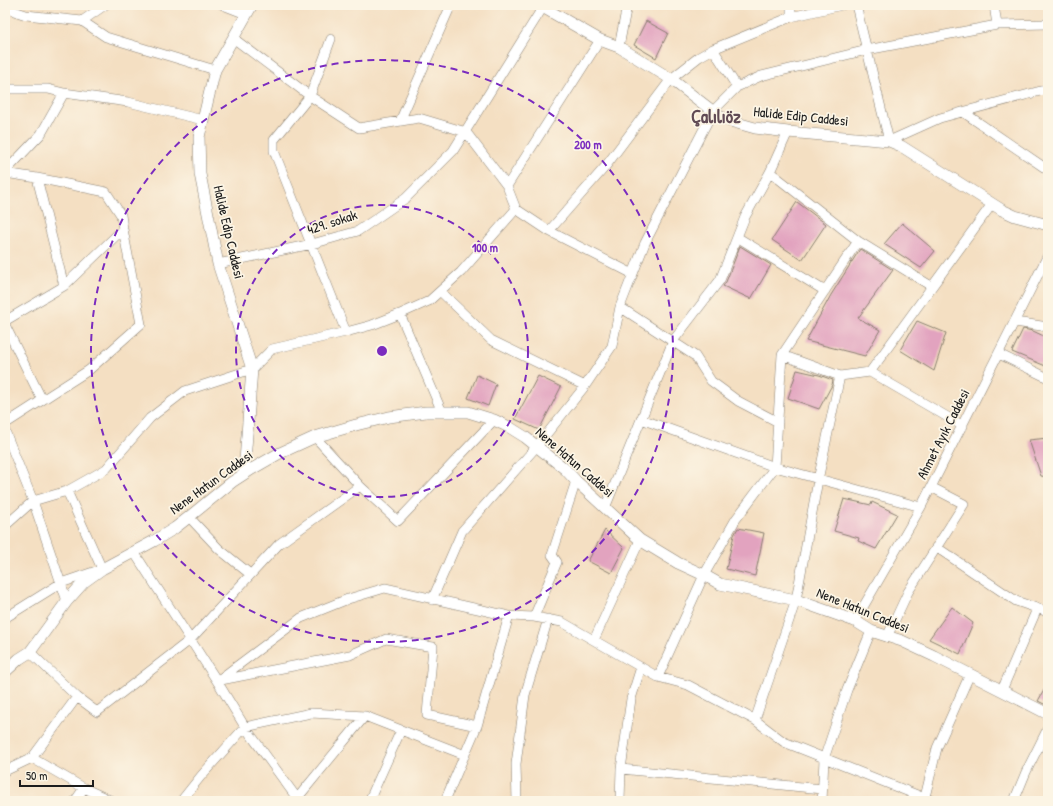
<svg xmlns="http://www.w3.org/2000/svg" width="1053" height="806" viewBox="0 0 1053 806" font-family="'Patrick Hand',sans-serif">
<rect width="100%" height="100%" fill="#fcf5e5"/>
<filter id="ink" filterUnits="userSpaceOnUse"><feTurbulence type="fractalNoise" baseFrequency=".025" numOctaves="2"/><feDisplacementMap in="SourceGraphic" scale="8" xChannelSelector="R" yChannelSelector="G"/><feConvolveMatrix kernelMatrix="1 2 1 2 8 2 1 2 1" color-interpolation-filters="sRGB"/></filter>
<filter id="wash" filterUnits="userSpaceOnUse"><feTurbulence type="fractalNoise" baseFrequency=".012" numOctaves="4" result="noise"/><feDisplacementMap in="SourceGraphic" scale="16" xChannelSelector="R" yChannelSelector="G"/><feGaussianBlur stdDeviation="0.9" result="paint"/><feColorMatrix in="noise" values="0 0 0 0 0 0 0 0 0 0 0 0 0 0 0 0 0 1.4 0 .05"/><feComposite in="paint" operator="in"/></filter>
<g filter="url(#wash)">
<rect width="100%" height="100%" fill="#f4dfc2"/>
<g id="blocks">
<path fill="#e2a3bf" d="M646,21L668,33L656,58L634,45Z
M797,202L826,224L802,260L772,240Z
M902,223L935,251L921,268L884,244Z
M740,246L771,265L751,299L723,286L726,282Z
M860,249L893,270L858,318L880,330L865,356L806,341L831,295Z
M917,321L946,333L934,371L900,350Z
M1023,329L1033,331L1048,338V367L1012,352Z
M797,370L819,375L833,380L832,385L819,409L788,398Z
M477,375L496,384L488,406L468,398Z
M538,376L561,387L539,430L515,419Z
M1048,438V477L1041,476L1029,440Z
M844,499L871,505L872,502L897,514L876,549L858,541L859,538L834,531Z
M738,528L764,533L755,576L726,569L734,535Z
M605,530L624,548L611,573L588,561Z
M952,607L973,623L960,654L929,639Z
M1048,683V706L1038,701Z"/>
</g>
</g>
<g filter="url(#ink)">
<use href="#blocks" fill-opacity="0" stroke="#887e6f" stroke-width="1"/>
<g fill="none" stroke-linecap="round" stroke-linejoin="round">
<g stroke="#887e6f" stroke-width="10">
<path id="minor" d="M223,5L246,14
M791,5V17
M856,5L889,141L940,118L1048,89
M994,5L997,25
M5,8L26,15L82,21L106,37L215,70
M82,21L105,5
M233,38L310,96L359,128L419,118L466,132L507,186L516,209L549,231L633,274
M331,39L310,96L274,140V151L346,332
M619,47L627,5
M737,87L761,76L867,50L997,25L1048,24
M5,89H48L64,93L128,102L203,120
M963,112L1048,170
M400,121L451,5
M5,172L41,134L64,93
M770,172L858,241L931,286
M5,173L37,178L106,192L121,215L123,229L141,324L89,370L5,424
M37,178L64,286
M507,186L600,40
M549,231L605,167L671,79L699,57L713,49L791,17L842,5
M737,237L825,291
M218,264L312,244L358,231L406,198L453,151L543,7
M440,291L491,340L585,386
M620,307L695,356L711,381L738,401L778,422
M400,314L442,412
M5,321L64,286L123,229
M1015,322L1048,327
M5,325L42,400
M999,354L1048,378
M782,355L840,376L870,372L992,204
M870,372L963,426
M641,419L775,467L921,507
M5,431L33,501L67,601
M315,437L360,486L398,521L494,420
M605,508L673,341L720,280L745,217L770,172L788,132
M189,517L219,549L250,574
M5,526L33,501L67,491L106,469L150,418L185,391L252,369L272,349L346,332L372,325L400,314L429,301L461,272L516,209
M936,547L1016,601L1048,612
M134,552L217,681L245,727L299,801
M432,600L462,531L537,446L585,386L612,346L620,307L645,243L713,111L737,87L713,49
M534,617L557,562L552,555L576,481
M5,618L61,583L102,569L67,491
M855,621L921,507L1048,255
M887,637L908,592L964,504L931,487
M594,640L640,540
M30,652L77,697L97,712L190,640L279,544L360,486
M658,677L704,575L736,519L775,467L782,355L858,241
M221,680L350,655L386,639L433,647L427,715L477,726
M217,681L301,618L348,599L385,588L509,616L534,617L562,622L658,677L688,685L755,720L784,742L932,801
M1002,690L1037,609
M755,720L796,600L818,480L840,376
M32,758L84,788L112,801
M621,769L822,789
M5,771L32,758L77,697
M75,801L84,788
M181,801L201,776L245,727L311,713L365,716L465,755
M295,801L365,716
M369,801L401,730
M446,801L447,796L477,726L509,616
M517,801L516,764L525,695L548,619
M620,801L621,769L631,699L641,667
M822,801L824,759L847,690L871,631
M924,801L937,748L970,674
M1014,801L1026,772L1048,728"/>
</g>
<g stroke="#887e6f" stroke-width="12">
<path id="tertiary" d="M539,5L600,40L619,47L671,79L719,116L730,121L755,128L788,132L889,141L901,146L1002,210L1015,216L1048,225
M244,474L252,369L218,264L200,174L199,137L215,70L252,5
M5,672L19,659L30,652L67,601L84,582L102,569L154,541L175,528L189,517L232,482L252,469L278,454L315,437L356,425L389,417L426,412H468L494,420L509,427L525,437L565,469L576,481L640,540L678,563L704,575L720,584L796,600L855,621L871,631L902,641L934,656L1048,714"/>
</g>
<use href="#minor" stroke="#fff" stroke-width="9"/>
<use href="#tertiary" stroke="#fff" stroke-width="11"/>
</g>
</g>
<g fill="none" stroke="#7b2cbf" stroke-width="2" stroke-dasharray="7 5">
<circle cx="382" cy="351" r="146"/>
<circle cx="382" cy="351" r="291"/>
</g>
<g text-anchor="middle" stroke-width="3.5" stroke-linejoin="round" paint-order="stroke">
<g font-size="14" fill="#1c1c1c" stroke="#fcf5e5">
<text transform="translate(801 116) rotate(6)" y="5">Halide Edip Caddesi</text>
<text transform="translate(332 222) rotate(-18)" y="5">429. sokak</text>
<text transform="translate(229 232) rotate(77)" y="5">Halide Edip Caddesi</text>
<text transform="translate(943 434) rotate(-63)" y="5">Ahmet Ayık Caddesi</text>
<text transform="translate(575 462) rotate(41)" y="5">Nene Hatun Caddesi</text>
<text transform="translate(211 482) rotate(-36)" y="5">Nene Hatun Caddesi</text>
<text transform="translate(863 610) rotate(22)" y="5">Nene Hatun Caddesi</text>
</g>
<g font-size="18" font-weight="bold" fill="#614b55" stroke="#fcf5e5">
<text x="716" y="123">Çalılıöz</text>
</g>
</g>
<circle cx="382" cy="351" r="6" fill="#7b2cbf" stroke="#fcf5e5" stroke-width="2"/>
<g font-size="12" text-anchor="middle" font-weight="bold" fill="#7b2cbf" stroke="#fcf5e5" stroke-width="3.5" stroke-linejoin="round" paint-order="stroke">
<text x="588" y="149">200 m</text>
<text x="485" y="252">100 m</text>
</g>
<rect width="1053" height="806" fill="none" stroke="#fcf5e5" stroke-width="20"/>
<path d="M20 780v6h73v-6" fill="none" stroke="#1c1c1c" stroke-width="2"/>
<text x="26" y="780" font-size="12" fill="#1c1c1c" stroke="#fcf5e5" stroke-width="3" paint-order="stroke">50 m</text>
</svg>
